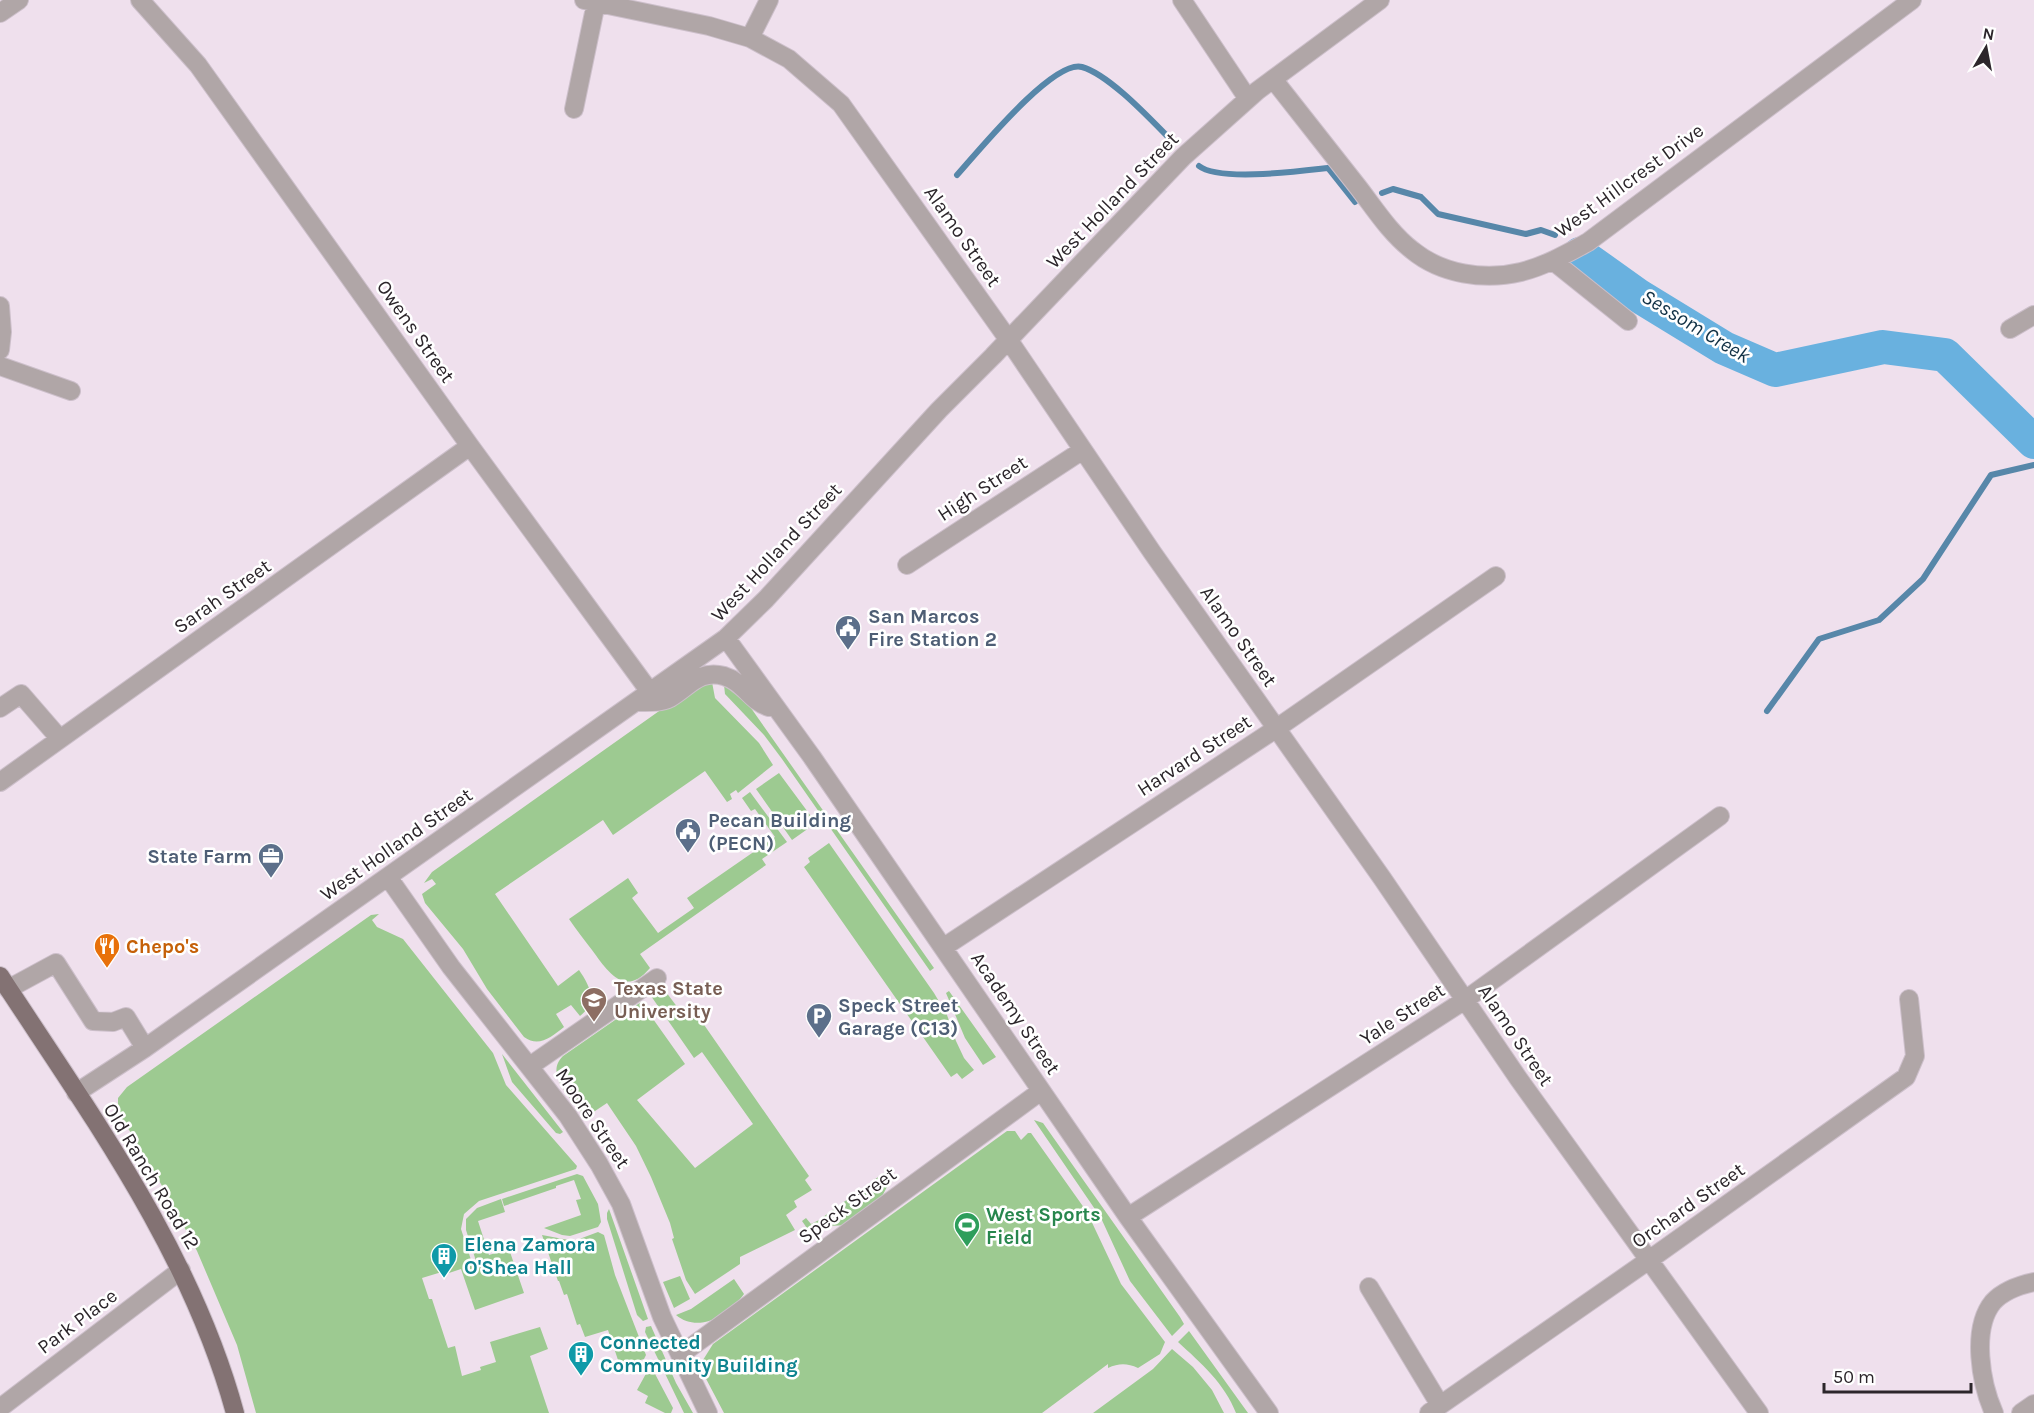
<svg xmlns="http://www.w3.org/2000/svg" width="2034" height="1413" viewBox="0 0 2034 1413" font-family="Karla,sans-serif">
<rect width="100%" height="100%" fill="#efe0ed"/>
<path fill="#9dca91" d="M712,682L715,698L759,743L773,765L738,793L736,790L730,794L732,799L727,802L705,771L613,835L603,820L495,894L558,986L579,970C590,986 598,1002 580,1016L571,1005L556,1014L564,1027C551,1037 539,1048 524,1037L487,989L463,949L425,903L422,894L436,884L432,879L424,883L432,872L693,687Z
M724,685L729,686L746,701L934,968L930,971L782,759L764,735L725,694Z
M779,773L816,823L792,840L756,789Z
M750,792L787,842L762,859L766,865L640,954L650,968C625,998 608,972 592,950C584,940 576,929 569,919L628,878L638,893L632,898L658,933L694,908L687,898L775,837L755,809L751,811L742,798Z
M829,843L934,993L947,1015L956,1041L964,1058L974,1070L962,1079L957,1073L951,1077L804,867L810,862L808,858Z
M379,914L372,920L377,927L403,939L493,1053L506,1085L577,1166L576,1169L479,1201L464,1214L461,1229L472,1263L476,1261L466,1230V1219L477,1208L501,1199L505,1212L478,1221L489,1255L509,1249L524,1293L475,1310L461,1269L446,1274L445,1271L422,1278L429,1299H432L448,1348L455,1346L462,1376L481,1370L480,1367L496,1362L490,1342L540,1327L548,1349L530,1356L549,1413H256L237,1345L197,1251L165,1191L133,1136L118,1113V1098L127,1087L371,915Z
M663,988L681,1012L691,1006L809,1176L805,1180L812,1190L794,1201L797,1207L786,1215L795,1230L740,1257V1264L695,1294L686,1280L672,1239L674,1238L670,1223L651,1177L636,1146L607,1103L586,1117C574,1101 543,1075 563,1056L641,1002L685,1064L637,1100L695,1168L753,1124L702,1052L694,1058L651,996Z
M949,991L996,1057L983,1065L965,1038L946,993Z
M502,1054L563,1132L560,1134L556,1133L512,1082Z
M1034,1120L1043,1123L1180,1317L1184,1324L1172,1336L1130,1281L1101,1218Z
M1007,1131H1015L1021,1140L1028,1133H1031L1087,1212L1121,1284L1165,1342L1160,1354L1138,1368C1127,1363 1119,1363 1108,1368V1364L1042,1413H724L703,1373V1360L713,1344Z
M892,1167L889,1183L878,1204L848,1225L828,1226L809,1231L802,1221L806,1218L811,1224L819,1220Z
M577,1174L583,1176L598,1204L601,1222L598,1227L570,1236L562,1235L544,1228L581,1215L576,1200L581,1199L574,1180L556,1186V1188L504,1206L502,1199Z
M609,1209L648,1319L643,1321L637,1315L607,1219V1213Z
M598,1232L604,1235L615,1275L646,1355L644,1359L620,1366L608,1330L585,1337L580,1324L577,1325L567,1294L564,1295L559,1281H558L542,1235L574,1241Z
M680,1276L690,1299L674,1308L663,1282Z
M734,1279L744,1294C729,1315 699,1334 676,1315L691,1309Z
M651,1326L676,1383L693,1413H684L645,1332L646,1327Z
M1189,1331L1248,1413H1236C1225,1384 1201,1363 1178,1342Z
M1172,1349L1193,1367L1212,1390L1224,1413H1093L1153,1369Z
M648,1370L654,1372L673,1408L671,1413H665L645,1403L648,1396L637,1390Z"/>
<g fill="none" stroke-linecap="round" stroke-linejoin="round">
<path stroke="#5787a9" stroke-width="6" d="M1199,166C1219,182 1301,171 1328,168L1355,202
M957,175C976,154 1053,59 1082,67C1110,75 1152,121 1173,142
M1382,193L1393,189L1421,197L1438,214L1526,234L1541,230L1555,235
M1767,711L1819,639L1879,620L1923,579L1991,475L2034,465"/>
<path stroke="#69b1df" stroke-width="34" d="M1580,254L1639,296L1724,348L1775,370L1883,347L1945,355L2034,442"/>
<g stroke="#ccbfca" stroke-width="20">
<path id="minor" d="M140,0L198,65L470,446L650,692
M584,0L709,26L750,38L789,59L841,104L1008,339L1152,552L1382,878L1518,1078L1759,1413
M1182,0L1248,99
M0,13L19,0
M750,38L769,0
M1273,79C1301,115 1330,151 1358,187C1375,209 1390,233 1412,250C1441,274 1484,281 1521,272C1545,266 1566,254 1588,242L1912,0
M574,109L596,3
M1553,261L1628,321
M0,306L2,332L0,350
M2010,329L2034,315
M0,366L71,391
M907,565L1083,450
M726,638L812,757L1128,1217L1269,1413
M637,702C648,702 660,703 670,698C689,687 699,669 724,676C744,682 751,702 769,707
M0,708L21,694L60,739
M0,782L470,446
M388,877L451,967L568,1116L599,1164L621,1204L662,1317L708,1413
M944,947L1277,728L1496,576
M8,989L56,963L93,1021L113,1022L126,1017L145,1048
M530,1066L657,978
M76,1093L145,1048L726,638L766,599L939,410L993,356L1183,157L1257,91L1380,0
M1128,1217L1465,1000L1720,816
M1369,1287L1440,1405
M680,1355L1041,1091
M0,1408L181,1270
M1429,1413L1649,1260L1906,1077L1915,1056L1909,999
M1994,1413C1981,1384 1971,1329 1993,1302C2003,1291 2020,1285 2034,1282
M2021,1413L2034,1404"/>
</g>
<g stroke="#ccbfca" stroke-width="20">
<path id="major" d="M0,976C90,1114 191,1251 235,1413"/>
</g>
<use href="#minor" stroke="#b0a6a7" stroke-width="18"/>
<use href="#major" stroke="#837273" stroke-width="18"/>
</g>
<defs>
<g id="civic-pin" transform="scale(1.35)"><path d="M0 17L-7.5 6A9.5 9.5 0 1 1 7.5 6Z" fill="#5c6f8a" stroke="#fff"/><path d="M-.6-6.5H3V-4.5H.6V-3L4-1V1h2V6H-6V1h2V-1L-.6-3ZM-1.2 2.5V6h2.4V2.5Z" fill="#fff"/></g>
<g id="office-pin" transform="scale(1.35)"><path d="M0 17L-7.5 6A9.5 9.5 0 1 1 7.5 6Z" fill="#5c6f8a" stroke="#fff"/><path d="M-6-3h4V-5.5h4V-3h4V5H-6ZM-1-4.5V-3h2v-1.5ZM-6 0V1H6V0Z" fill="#fff"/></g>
<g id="restaurant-pin" transform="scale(1.35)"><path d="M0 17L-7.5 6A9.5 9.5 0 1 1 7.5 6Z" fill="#e8710a" stroke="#fff"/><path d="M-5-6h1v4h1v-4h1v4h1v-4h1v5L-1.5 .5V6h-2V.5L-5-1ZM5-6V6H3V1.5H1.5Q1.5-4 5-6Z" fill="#fff"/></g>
<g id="university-pin" transform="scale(1.35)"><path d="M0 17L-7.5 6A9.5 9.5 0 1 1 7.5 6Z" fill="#8d6e63" stroke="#fff"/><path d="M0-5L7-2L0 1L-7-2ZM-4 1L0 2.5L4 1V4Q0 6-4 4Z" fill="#fff"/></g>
<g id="parking-pin" transform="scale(1.35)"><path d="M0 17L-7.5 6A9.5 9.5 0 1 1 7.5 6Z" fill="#5c6f8a" stroke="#fff"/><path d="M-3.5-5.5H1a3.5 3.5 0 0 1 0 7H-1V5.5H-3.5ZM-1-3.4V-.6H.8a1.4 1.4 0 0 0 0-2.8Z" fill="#fff"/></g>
<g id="stadium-pin" transform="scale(1.35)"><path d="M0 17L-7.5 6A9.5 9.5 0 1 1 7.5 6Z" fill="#2e9e5b" stroke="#fff"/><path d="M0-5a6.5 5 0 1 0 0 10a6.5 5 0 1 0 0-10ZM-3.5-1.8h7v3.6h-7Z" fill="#fff"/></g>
<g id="building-pin" transform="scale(1.35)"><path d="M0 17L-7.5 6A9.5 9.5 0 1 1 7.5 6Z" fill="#0f9aa8" stroke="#fff"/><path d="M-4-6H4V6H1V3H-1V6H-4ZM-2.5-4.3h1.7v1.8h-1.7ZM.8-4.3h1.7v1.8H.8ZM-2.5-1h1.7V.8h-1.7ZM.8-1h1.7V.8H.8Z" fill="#fff"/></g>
</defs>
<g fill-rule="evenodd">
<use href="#civic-pin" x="848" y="628"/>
<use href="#civic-pin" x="688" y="831"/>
<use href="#office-pin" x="271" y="856"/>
<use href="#restaurant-pin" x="107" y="946"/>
<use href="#university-pin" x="594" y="1000"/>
<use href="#parking-pin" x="819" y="1016"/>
<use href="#stadium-pin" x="967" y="1225"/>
<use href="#building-pin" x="444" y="1256"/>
<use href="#building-pin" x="581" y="1354"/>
</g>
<g text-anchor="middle" stroke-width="5" stroke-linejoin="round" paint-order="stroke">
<g font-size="20" fill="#2c262b" stroke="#fff">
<text transform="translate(1629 180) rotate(-36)" y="7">West Hillcrest Drive</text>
<text transform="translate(1112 200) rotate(-46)" y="7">West Holland Street</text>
<text transform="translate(963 236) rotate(55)" y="7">Alamo Street</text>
<text transform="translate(416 331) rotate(55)" y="7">Owens Street</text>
<text transform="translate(982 488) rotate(-33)" y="7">High Street</text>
<text transform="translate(776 552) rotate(-47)" y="7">West Holland Street</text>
<text transform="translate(222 596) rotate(-35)" y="7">Sarah Street</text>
<text transform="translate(1239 636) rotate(55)" y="7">Alamo Street</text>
<text transform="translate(1194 755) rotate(-33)" y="7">Harvard Street</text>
<text transform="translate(396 844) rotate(-35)" y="7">West Holland Street</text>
<text transform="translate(1016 1013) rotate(56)" y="7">Academy Street</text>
<text transform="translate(1402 1014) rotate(-33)" y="7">Yale Street</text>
<text transform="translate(1516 1035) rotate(56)" y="7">Alamo Street</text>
<text transform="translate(593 1118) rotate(56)" y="7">Moore Street</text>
<text transform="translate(152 1176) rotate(59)" y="7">Old Ranch Road 12</text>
<text transform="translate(847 1205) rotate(-36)" y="7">Speck Street</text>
<text transform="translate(1688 1205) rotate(-35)" y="7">Orchard Street</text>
<text transform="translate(77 1321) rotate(-37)" y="7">Park Place</text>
</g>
<g font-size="20" font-weight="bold" fill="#4e5e75" stroke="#fff" text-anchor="start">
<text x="868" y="623">San Marcos<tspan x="868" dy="23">Fire Station 2</tspan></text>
<text x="708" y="827">Pecan Building<tspan x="708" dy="23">(PECN)</tspan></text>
<text x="252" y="863" text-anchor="end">State Farm</text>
<text x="838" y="1012">Speck Street<tspan x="838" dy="23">Garage (C13)</tspan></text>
</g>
<g font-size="20" font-weight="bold" fill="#c56008" stroke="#fff" text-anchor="start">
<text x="126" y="953">Chepo's</text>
</g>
<g font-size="20" font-weight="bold" fill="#785e54" stroke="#fff" text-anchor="start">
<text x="614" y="995">Texas State<tspan x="614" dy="23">University</tspan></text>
</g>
<g font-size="20" font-weight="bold" fill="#27864d" stroke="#fff" text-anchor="start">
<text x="986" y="1221">West Sports<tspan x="986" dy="23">Field</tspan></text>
</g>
<g font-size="20" font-weight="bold" fill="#0d838f" stroke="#fff" text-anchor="start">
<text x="464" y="1251">Elena Zamora<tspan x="464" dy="23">O'Shea Hall</tspan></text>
<text x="600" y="1349">Connected<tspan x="600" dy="23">Community Building</tspan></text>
</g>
<g font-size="21" font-style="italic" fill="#123246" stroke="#fff">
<text transform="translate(1696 326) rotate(31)" y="7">Sessom Creek</text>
</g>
</g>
<g transform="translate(1986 48) rotate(10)" stroke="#ffffff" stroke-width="4.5" paint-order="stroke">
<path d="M0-4.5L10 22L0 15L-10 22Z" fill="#2c262b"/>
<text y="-9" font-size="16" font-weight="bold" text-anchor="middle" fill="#2c262b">N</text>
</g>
<path d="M1824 1383v9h147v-9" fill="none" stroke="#2c262b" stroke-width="3"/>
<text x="1833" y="1383" font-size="18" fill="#2c262b" stroke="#ffffff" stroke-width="4.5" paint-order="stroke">50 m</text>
</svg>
